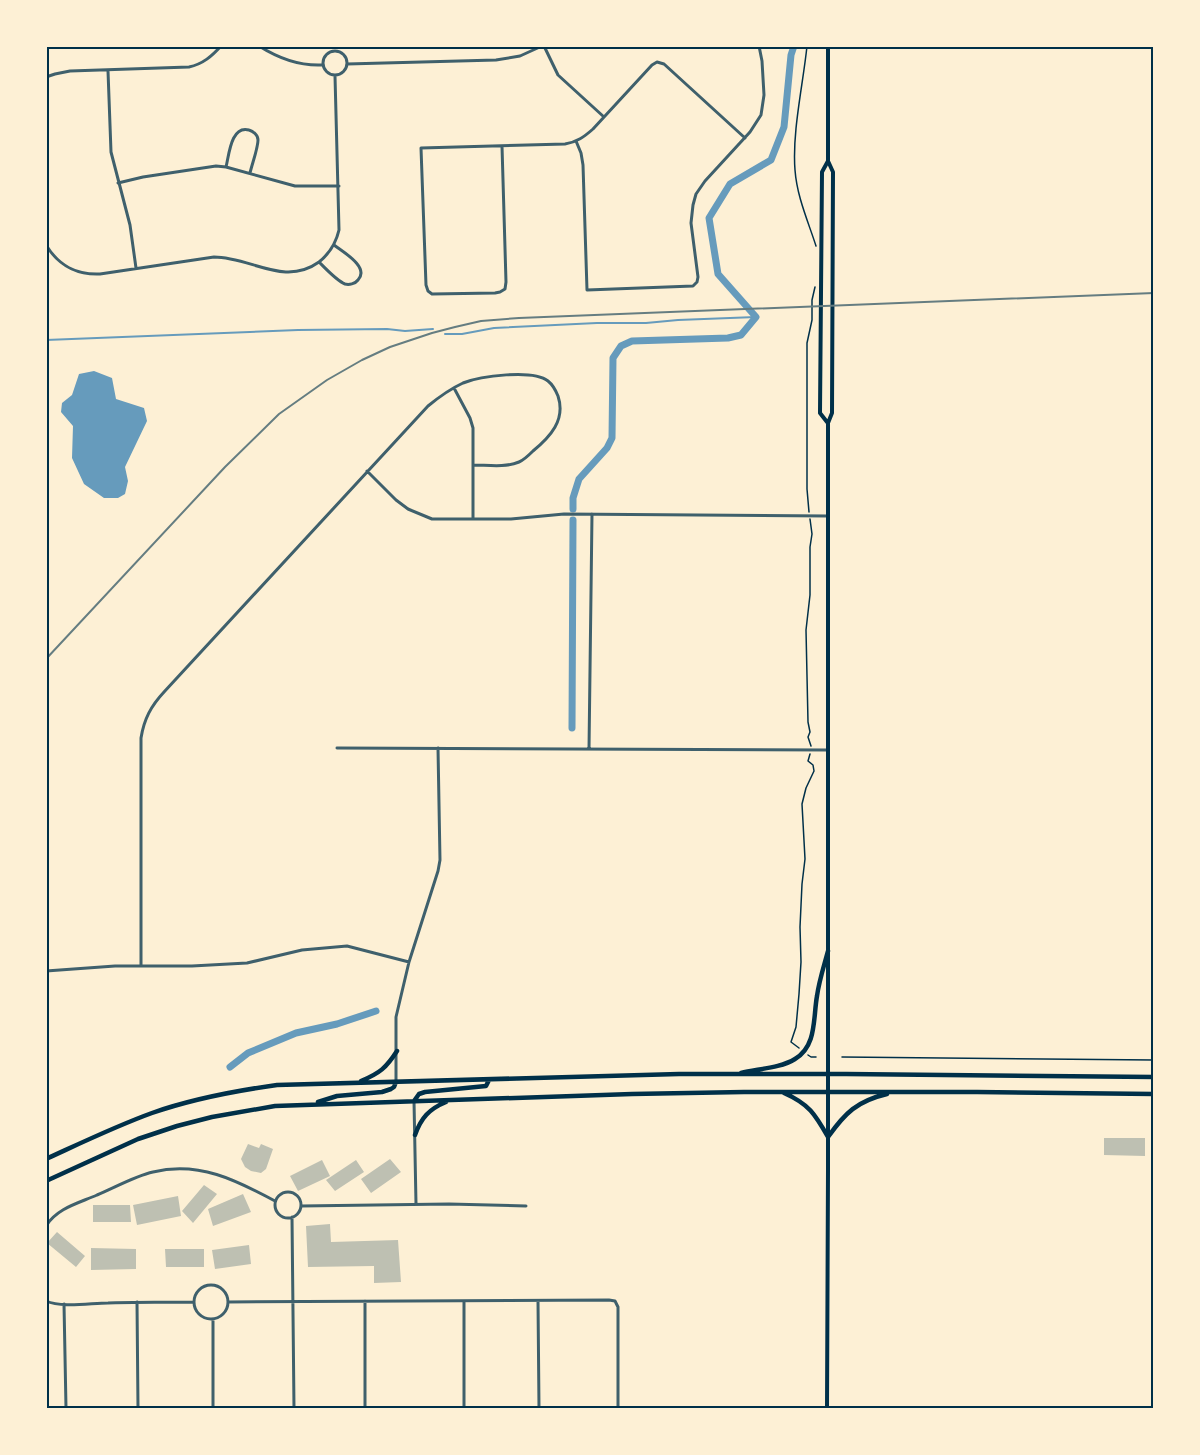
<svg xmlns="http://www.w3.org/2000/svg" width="1200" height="1455" viewBox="0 0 1200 1455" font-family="Ubuntu,sans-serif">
<rect width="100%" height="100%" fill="#fdf0d5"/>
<path fill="#669bbc" d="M94,371L112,378L116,399L144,408L147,421L125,467L128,481L125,494L118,498H104L84,484L72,458L73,426L61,412L62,403L72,395L79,374Z"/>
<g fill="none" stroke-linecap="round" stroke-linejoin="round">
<path stroke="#669bbc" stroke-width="2" d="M445,334H462L494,328L597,323H646L678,320L756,317
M46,340L298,330L387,329L405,331L433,329"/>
<path stroke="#669bbc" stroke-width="7" d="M573,509V498L579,479L607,448L612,438L613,358L621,346L632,341L728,338L741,335L756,317L718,274L709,218L730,184L771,160L784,127L791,55L794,46
M572,728L573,520
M230,1067L248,1053L296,1033L337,1024L376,1011"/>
</g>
<path fill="#bec0b2" d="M1104,1138H1145V1156L1104,1155Z
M248,1144L259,1148L261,1144L273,1149L266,1169L261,1173L251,1171L245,1167L241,1159Z
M390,1159L401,1172L371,1193L361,1179Z
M322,1160L330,1176L298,1191L290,1176Z
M356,1160L364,1172L335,1191L326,1180Z
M204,1185L217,1194L193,1223L182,1211Z
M243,1194L251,1212L213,1226L208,1209Z
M178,1196L181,1216L137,1225L133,1205Z
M93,1205H130L131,1222H93Z
M330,1224L331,1242L398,1240L401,1282L374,1283V1266L308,1267L306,1226Z
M57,1232L85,1256L76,1267L47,1243Z
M249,1245L251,1264L215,1269L212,1250Z
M91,1248L136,1249V1269L91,1270Z
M165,1249H204V1267H166Z"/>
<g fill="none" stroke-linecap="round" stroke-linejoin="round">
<path stroke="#003049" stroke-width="1.5" d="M807,46C803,85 792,132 795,170C797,197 808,221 816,246
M809,512L807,489V343L812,320V300L815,287
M810,519L812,534L810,547V595L806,630L808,722L810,732L808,737L811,746
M799,1048L791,1042L796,1027L799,994L801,962L800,927L802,884L805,859L802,804L806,788L814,771L813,765L808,761L810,754
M808,1055L811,1057H816
M842,1057L1154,1060"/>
<path stroke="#3f606c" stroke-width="3" d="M259,46C278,58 300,66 322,65
M544,46L558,75L604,117
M323 63a12 12 0 1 1 24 0a12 12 0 1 1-24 0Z
M347,64L496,60L520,56L542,46
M108,71L111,152L130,225L136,268
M46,77L55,74L70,71L189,67C203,64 212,56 221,46
M576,141L581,153L583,165L587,290L693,286L697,282L698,277L691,223L693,205L696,194L705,181L750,132L761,115L764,95L762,61L759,46
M502,146L506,282L505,289L500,292L495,293L432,294L428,291L426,285L421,148L565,144C577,142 584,137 593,129L652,65L657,62L664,64L745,138
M226,167C229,155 231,125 249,130C253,131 258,135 258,140C258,148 252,164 250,173
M118,183L143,177L216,166L226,167L295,186H339
M46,245C59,266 76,275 100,274L214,257C251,257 284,287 319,262C329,254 336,243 339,230L335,76
M319,262C325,268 337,281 345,284C349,285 355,284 358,280C370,267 343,252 334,245
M454,388L470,418L473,428V519
M367,471L396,500L408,509L432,519H511L564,514L828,516
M337,748L828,750
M589,749L592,514
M141,966V738C144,719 151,706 164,692L428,406C439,397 450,389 463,383C480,376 533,369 548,381C553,385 556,391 558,396C566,420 550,437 533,451C529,455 524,460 519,462C505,468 487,465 473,465
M46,971L115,966H192L247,963L302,950L347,946L409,962
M396,1082V1017L409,962L438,871L440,860L438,748
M414,1101L416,1204
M275 1205a13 13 0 1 1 26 0a13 13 0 1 1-26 0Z
M301,1206L449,1204L526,1206
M292,1217L294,1408
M46,1226C57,1208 79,1203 97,1195C114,1188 135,1176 153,1172C199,1161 236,1180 275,1201
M194 1302a17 17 0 1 1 34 0a17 17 0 1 1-34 0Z
M46,1301C62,1308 91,1303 108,1303C136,1302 165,1302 193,1302
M365,1301V1408
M538,1301L539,1408
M137,1302L138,1408
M228,1302L609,1300L615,1301L618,1307V1408
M64,1304L66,1408
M213,1319V1408
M464,1408V1301"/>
<path stroke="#003049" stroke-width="4" d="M827,422L820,413L822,172L828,161
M827,1408L828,1170V423L832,413L833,172L828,161V46"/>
<path stroke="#003049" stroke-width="4.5" d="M741,1073C757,1069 781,1068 795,1059C817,1046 813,1018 817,996C819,981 824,966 828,951
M361,1081C380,1073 386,1068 397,1051
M784,1093C809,1104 815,1114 828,1137C845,1113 857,1101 887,1094
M414,1101L419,1094L425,1092L486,1086L489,1080
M318,1102L337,1096L382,1092L391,1089L394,1087L396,1082
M415,1135C421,1118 429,1109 446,1102
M46,1159C81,1143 116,1126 152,1113C192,1099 234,1091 277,1085L679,1074H846L1154,1077
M46,1181L138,1139L177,1126L212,1117L275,1106L632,1094L744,1092H977L1154,1094"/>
<path stroke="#657d81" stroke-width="2" d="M46,659L225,467L279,414L327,380L362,360L390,347L432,333L455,327L481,321L519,318L1154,293"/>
</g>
<rect width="1200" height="1455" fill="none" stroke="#fdf0d5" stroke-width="96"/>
<rect x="48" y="48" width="1104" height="1359" fill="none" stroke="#003049" stroke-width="2"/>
</svg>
